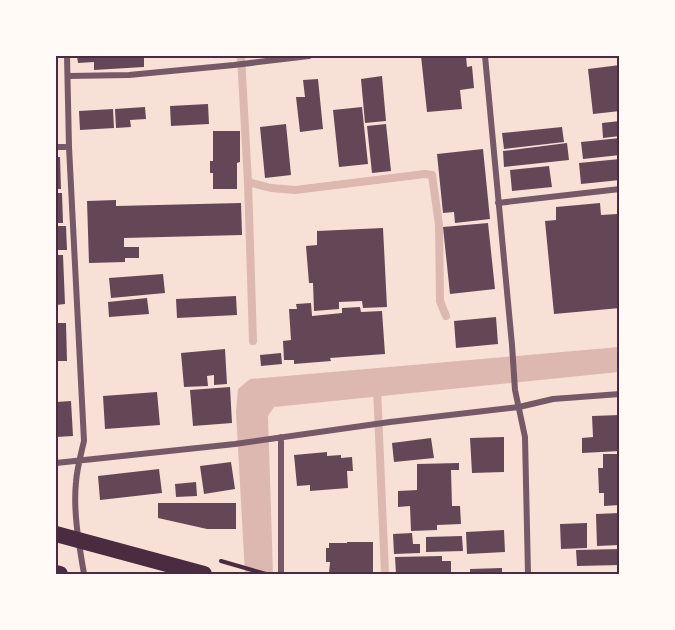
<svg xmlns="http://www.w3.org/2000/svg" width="675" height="630" viewBox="0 0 675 630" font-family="Manrope,sans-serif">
<rect width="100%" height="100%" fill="#f7e1d7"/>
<path fill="#dcb8b0" d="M619,347V372L274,407L268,416L273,574H245L236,412L238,389L250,379Z"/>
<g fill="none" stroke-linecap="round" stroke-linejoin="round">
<path stroke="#dcb8b0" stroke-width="8" d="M241,56L248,182L253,341
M248,182L271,188L295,190L425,174L432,175L439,225L440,301L446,316
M377,388L385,574"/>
</g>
<path fill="#644757" d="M77,56H144V67L94,70V62L78,63Z
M421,56H466L467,67L472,66L474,88L460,90L462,109L427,112Z
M620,65V111L593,114L588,69Z
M382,76L386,121L365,123L361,79Z
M318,79L323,129L300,132L296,97H305L303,80Z
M208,104L209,124L171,126L170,106Z
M145,107L146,119L130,120L131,127L116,128L115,109Z
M362,107L368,164L339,167L333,110Z
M113,109L114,128L80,130L79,111Z
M620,121V136L603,138L602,123Z
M286,124L291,175L265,178L260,127Z
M386,124L391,171L372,173L367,126Z
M562,127L564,142L504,149L502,133Z
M213,131H240V162L237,163V189H213V173H210V161H213Z
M620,138V155L583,159L581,142Z
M567,143L569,160L504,167L503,151Z
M483,149L490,219L455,223L454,212L443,213L437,154Z
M56,157H60L61,189H56Z
M620,159V180L581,184L579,163Z
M549,166L552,187L512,191L510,170Z
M56,193H62L63,223H56Z
M116,200V206L241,203L242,235L124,238V247H139V258H125V262L89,263L87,201Z
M600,203L601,215L617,214L620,241V308L554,314L545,221L556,220V207Z
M488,223L495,289L450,294L443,227Z
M56,226H66L67,250H56Z
M383,228L387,307L363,308L362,301L339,302V309L314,311L313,283H309L306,246L317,245V231Z
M56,255H63L65,304L56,305Z
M163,274L165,293L111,298L109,278Z
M236,296L237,315L177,318L176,299Z
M147,298L149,314L109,317L108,302Z
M311,303L312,316L342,313V308L360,307L361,312L382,311L385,354L330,358L331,361L294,364V360H284L283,341L291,340L289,309H297L296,304Z
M496,317L498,344L456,348L454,321Z
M56,323H66L67,361H56Z
M225,349L227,384L214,385V375L207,376L208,386L184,387L181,353Z
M281,353L282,364L261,366L260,355Z
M230,387L232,423L193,426L190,390Z
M157,392L160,425L105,429L103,396Z
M71,401L73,436L56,437V402Z
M620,415V451L582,453V438L593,437L592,416Z
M504,437V472L472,473L470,438Z
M431,438L434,458L394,462L392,443Z
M327,452V456L341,455V458L352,457L353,471H347L348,488L310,491V485L297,486L294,455Z
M603,454H620V505L604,506V493H599L598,468H603Z
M231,462L235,489L204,494L200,466Z
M459,463V470H451L452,506H460L461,524L437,525V530L411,531L410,506L398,507V491L417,490V464Z
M159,469L162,493L100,500L98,476Z
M196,482L197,496L176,497L175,484Z
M158,503H236V529H207L158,518Z
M620,513V545L597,546L596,514Z
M587,523V548L561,549L560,524Z
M504,530L505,552L467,554L466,532Z
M412,533L413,544H420V553L394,554L393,534Z
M462,536L463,551L426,552V537Z
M347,542H373V574L329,573L330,562H326V548H329V543H347Z
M620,549V565L577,566L576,550Z
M442,556V561H451V574H396L395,557Z
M502,568V574H470V569Z"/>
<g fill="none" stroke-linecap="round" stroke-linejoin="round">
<path stroke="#4a2c40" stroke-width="4" d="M221,561L266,574"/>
<path stroke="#755966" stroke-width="6" d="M67,56L69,147L84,441C81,454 77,468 76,482C73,512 79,544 84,574
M485,56L512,345L515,390L525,437L528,574
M68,76L129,75L234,65L309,56
M56,147H69
M498,203L620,189
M281,437V574
M56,463L235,444L390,422L519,407L553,399L620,394"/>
<path stroke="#4a2c40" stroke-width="16" d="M56,534L204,574
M56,573L60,574"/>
</g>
<rect width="675" height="630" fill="none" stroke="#fffaf5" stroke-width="114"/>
<rect x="57" y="57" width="561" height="516" fill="none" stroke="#4a2c40" stroke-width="2"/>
</svg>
